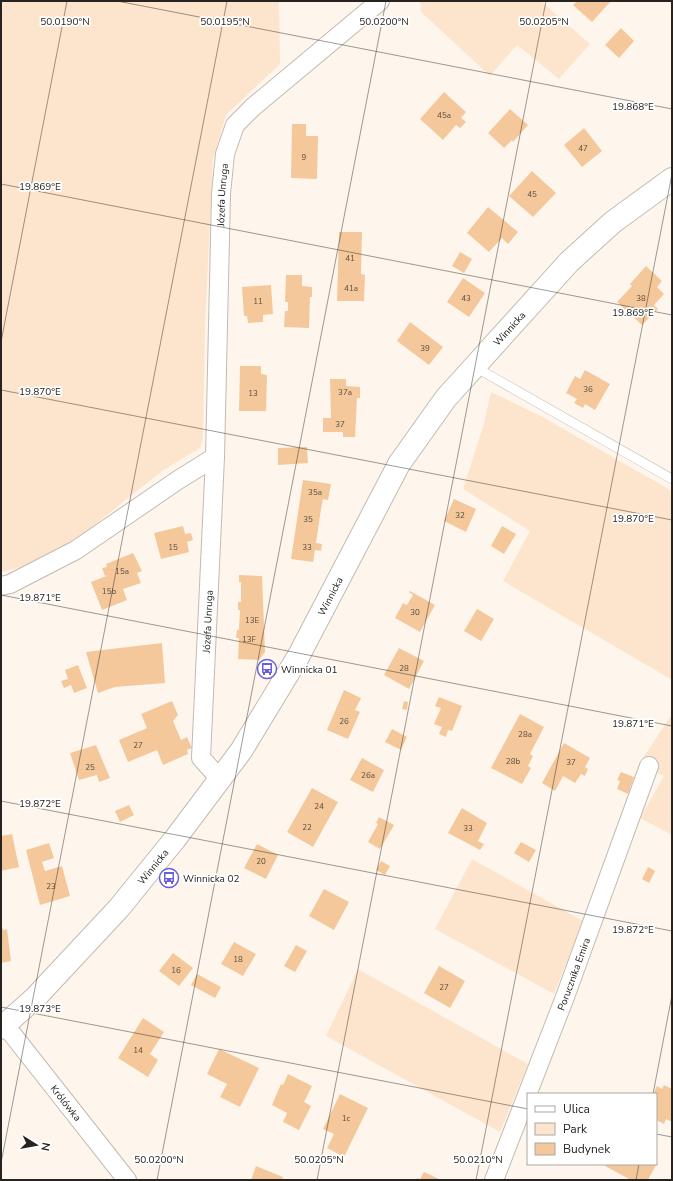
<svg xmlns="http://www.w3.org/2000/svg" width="673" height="1181" viewBox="0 0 673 1181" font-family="'Nunito Sans',sans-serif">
<rect width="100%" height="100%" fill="#fef6ed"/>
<path fill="#fde5cd" d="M1,1H279L280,64L226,115L213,159L205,327L203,440L200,448L162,471L78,538L22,567L1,572Z
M420,1H541L590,44L559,79L517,45L490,76L421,12Z
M491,392L541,416L672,491V680L503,581L530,531L463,489L483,427Z
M672,714V835L640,818L664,776L639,764Z
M472,859L583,921L554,994L435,929Z
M358,969L528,1064L500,1132L326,1036Z"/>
<path fill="#f4c89a" d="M577,1H611L592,22L573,5Z
M621,28L634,41L619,58L605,45Z
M444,92L466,112L461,118L466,122L460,128L456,125L443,140L420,119Z
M510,109L528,125L513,142L512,140L504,148L488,133Z
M292,124H306V136H318L317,179L291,178Z
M584,128L602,151L582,167L564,145Z
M532,171L556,193L533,217L509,196Z
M488,207L518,232L508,244L502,238L489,252L467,233Z
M339,232H362L361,274L365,275L364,301H337Z
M460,252L472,259L464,273L452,266Z
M646,266L662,281L657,287L664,294L654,305L658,309L642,325L617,302L632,286L630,284Z
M286,275H302V286L312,287V297H310L309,328L284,327L285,311H288V302H285Z
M463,278L485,293L469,317L447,302Z
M271,285L273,314L263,315V322L248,323L247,316H244L242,287Z
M410,322L443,347L429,365L397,341Z
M240,366H261V374L267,375L266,411H239Z
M585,370L610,384L595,410L585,404L583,408L574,403L577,399L566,393L575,376L580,379Z
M330,379H346V386L360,387V398H357L355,437H343V432H323V418H331Z
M307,447L308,463L278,465V448Z
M303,480L331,484L328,500L323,499L321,509L316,543L322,544L321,551L315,550L313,562L291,559Z
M454,499L476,509L466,532L444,521Z
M183,526L185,534L191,533L193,540L187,542L189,552L161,559L154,533Z
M502,526L516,534L504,554L491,546Z
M133,553L142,571L137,573L141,583L123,589L127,600L102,610L91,582L109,575L105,576L102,568L107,567L106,564Z
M239,575L262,576L265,652L259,660L238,659L239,638H236L237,630H239L240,610H238V602H241V582H239Z
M410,591L435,605L420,632L395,618L403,603L407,605L413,595L409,592Z
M477,609L494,619L481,641L464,631Z
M162,643L165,683L115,687L98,693L86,652Z
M399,648L424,661L409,689L384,675Z
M78,665L87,688L74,693L71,685L64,688L61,681L68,679L65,670Z
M344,690L361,698L355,710L360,712L348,739L327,730Z
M439,697L462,706L452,731L448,730L446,737L439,734L442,727L434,724L441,708L435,706Z
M172,701L178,715L173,721L181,740L187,737L192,748L187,750L188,754L163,765L157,750L128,762L119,740L147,728L141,714Z
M404,701L408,702L407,710L402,709Z
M520,714L544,727L530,754L533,756L528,766L531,768L522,784L491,768Z
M392,729L407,737L401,750L385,742Z
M564,743L590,758L585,767L588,769L585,776L581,774L575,783L563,776L555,791L542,783Z
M96,745L110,778L99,782L97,775L79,780L70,753Z
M362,758L384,770L373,792L350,780Z
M621,772L634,777L628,794L617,789L620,781L617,780Z
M312,788L338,802L313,847L287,832Z
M129,805L134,815L120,822L115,811Z
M462,808L487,823L478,841L484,844L480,850L448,833Z
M379,817L394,825L380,849L368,842L378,824L376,823Z
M12,834L19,867L1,871V836Z
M521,842L536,850L529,862L514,853Z
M49,843L54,858L42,862L45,871L62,866L70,896L40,905L26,850Z
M257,844L278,855L266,879L244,868Z
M381,861L390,866L385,875L376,870Z
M648,867L655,871L649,883L642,879Z
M324,889L349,902L334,930L309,916Z
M1,923L3,930L7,929L11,961L1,963Z
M234,942L256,954L243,976L221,964Z
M296,945L307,951L295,972L284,966Z
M173,953L193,968L179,986L159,971Z
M439,966L465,981L450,1008L424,993Z
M197,974L221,987L215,998L191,985Z
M143,1018L164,1032L150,1054L158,1060L148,1077L118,1058Z
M219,1049L259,1068L240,1107L220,1097L227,1084L207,1074Z
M288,1074L312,1086L304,1102L311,1106L299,1130L283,1122L287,1113L272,1105L281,1084L283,1085Z
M664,1085L672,1089V1122L666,1119L664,1124L656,1120V1094H653L657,1086L662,1089Z
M340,1094L368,1108L344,1157L327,1148L334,1134L323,1129Z
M606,1164H655L656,1165L648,1180H631L605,1166Z
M256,1166L283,1177L282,1180H251Z
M424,1172L441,1180H415L417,1178L420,1179Z"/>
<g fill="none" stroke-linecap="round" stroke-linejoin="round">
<g stroke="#c2bab2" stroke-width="10">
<path id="service" d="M475,367L672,479"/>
</g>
<g stroke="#c2bab2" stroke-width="20">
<g id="minor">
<path d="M1,586L10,584L76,550L178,480L215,457"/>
<path id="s1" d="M220,779L201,758L215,457L221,194L225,154L235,125L253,107L380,1"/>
<path id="s2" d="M5,1025L127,1180"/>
<path id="s3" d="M494,1180L565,997L649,766"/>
</g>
</g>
<g stroke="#c2bab2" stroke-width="24">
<g id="tertiary">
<path id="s4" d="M1,1028L35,998L119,908L175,839L241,751L298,657L399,464L446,398L569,262L613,222L672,179"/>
</g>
</g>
<use href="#service" stroke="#fff" stroke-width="9"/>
<use href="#minor" stroke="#fff" stroke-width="18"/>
<use href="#tertiary" stroke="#fff" stroke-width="22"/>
</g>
<path fill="none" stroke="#262320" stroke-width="1" stroke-opacity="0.45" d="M117,1L672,109M1,184L672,315M1,342L67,1M1,390L672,520M1,595L672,726M1,801L672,931M1,1007L528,1109M653,1094L672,995M656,1134L672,1137M1,1163L227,1M157,1180L386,1M317,1180L546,1M476,1180L672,174M636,1180L639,1164"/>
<defs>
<g id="bus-ring" transform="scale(1)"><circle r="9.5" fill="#fff" stroke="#695fd9" stroke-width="1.5"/><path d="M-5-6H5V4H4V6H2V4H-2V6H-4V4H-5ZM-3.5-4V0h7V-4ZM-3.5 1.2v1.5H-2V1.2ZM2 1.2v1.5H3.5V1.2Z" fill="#695fd9"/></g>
</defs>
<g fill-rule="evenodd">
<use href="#bus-ring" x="267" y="669"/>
<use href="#bus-ring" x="169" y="878"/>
</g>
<g text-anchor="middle" stroke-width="3.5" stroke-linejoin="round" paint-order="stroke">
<g font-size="8" fill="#5a4c3e">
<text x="444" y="118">45a</text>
<text x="583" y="151">47</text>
<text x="304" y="160">9</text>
<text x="532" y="197">45</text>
<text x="350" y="261">41</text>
<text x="351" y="291">41a</text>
<text x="466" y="301">43</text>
<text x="641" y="301">38</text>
<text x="258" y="304">11</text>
<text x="425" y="351">39</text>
<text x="588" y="392">36</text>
<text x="345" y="395">37a</text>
<text x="253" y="396">13</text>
<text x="340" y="427">37</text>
<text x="315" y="495">35a</text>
<text x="460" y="518">32</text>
<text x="308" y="522">35</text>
<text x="173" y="550">15</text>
<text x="307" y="550">33</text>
<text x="122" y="574">15a</text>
<text x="109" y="594">15b</text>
<text x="415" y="615">30</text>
<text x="252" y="623">13E</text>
<text x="249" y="642">13F</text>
<text x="404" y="671">28</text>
<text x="344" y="724">26</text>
<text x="525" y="737">28a</text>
<text x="138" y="748">27</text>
<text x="513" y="764">28b</text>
<text x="571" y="765">37</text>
<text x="90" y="770">25</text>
<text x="368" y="778">26a</text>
<text x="319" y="809">24</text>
<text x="307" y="830">22</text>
<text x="468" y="831">33</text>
<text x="261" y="864">20</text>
<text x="51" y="889">23</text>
<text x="238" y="962">18</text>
<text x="176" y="973">16</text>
<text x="444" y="990">27</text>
<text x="138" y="1053">14</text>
<text x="346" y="1121">1c</text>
</g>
<g font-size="10" fill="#262320" stroke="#fff">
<text dy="4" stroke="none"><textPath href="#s1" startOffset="592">Józefa Unruga</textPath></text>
<text dy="4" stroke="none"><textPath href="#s4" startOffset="870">Winnicka</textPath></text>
<text dy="4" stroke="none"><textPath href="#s4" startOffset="546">Winnicka</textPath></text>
<text dy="4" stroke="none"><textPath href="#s1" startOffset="165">Józefa Unruga</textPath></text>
<text dy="4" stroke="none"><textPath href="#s4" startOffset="222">Winnicka</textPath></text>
<text dy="4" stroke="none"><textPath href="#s3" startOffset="221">Porucznika Emira</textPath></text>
<text dy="4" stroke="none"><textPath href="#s2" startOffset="99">Królówka</textPath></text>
</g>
<g font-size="10" fill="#262320" stroke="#fff" text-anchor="start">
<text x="281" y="673">Winnicka 01</text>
<text x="183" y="882">Winnicka 02</text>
</g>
</g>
<g font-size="10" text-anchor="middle" fill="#262320" stroke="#fff" stroke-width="3.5" stroke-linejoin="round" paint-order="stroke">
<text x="65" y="25">50.0190°N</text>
<text x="225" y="25">50.0195°N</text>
<text x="384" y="25">50.0200°N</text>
<text x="544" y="25">50.0205°N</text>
<text x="633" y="110">19.868°E</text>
<text x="40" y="190">19.869°E</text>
<text x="633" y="316">19.869°E</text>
<text x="40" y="395">19.870°E</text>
<text x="633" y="522">19.870°E</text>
<text x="40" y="601">19.871°E</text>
<text x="633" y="727">19.871°E</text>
<text x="40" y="807">19.872°E</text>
<text x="633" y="933">19.872°E</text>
<text x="40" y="1012">19.873°E</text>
<text x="159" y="1163">50.0200°N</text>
<text x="319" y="1163">50.0205°N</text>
<text x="478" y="1163">50.0210°N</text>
</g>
<rect width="673" height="1181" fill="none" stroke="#262320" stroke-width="4"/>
<rect x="527" y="1093" width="130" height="72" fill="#ffffff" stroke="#a8a7a6"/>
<rect x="535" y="1106" width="20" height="6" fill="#ffffff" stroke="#a8a7a6"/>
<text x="563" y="1113" font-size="12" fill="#262320">Ulica</text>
<rect x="535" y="1123" width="20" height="12" fill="#fde5cd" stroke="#a8a7a6"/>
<text x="563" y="1133" font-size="12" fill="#262320">Park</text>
<rect x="535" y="1143" width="20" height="12" fill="#f4c89a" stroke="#a8a7a6"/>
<text x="563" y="1153" font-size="12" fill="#262320">Budynek</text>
<g transform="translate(36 1145) rotate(101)" stroke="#ffffff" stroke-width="3" paint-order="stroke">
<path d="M0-3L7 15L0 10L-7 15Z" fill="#262320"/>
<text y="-6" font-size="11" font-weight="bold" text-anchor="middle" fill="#262320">N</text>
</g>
</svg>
